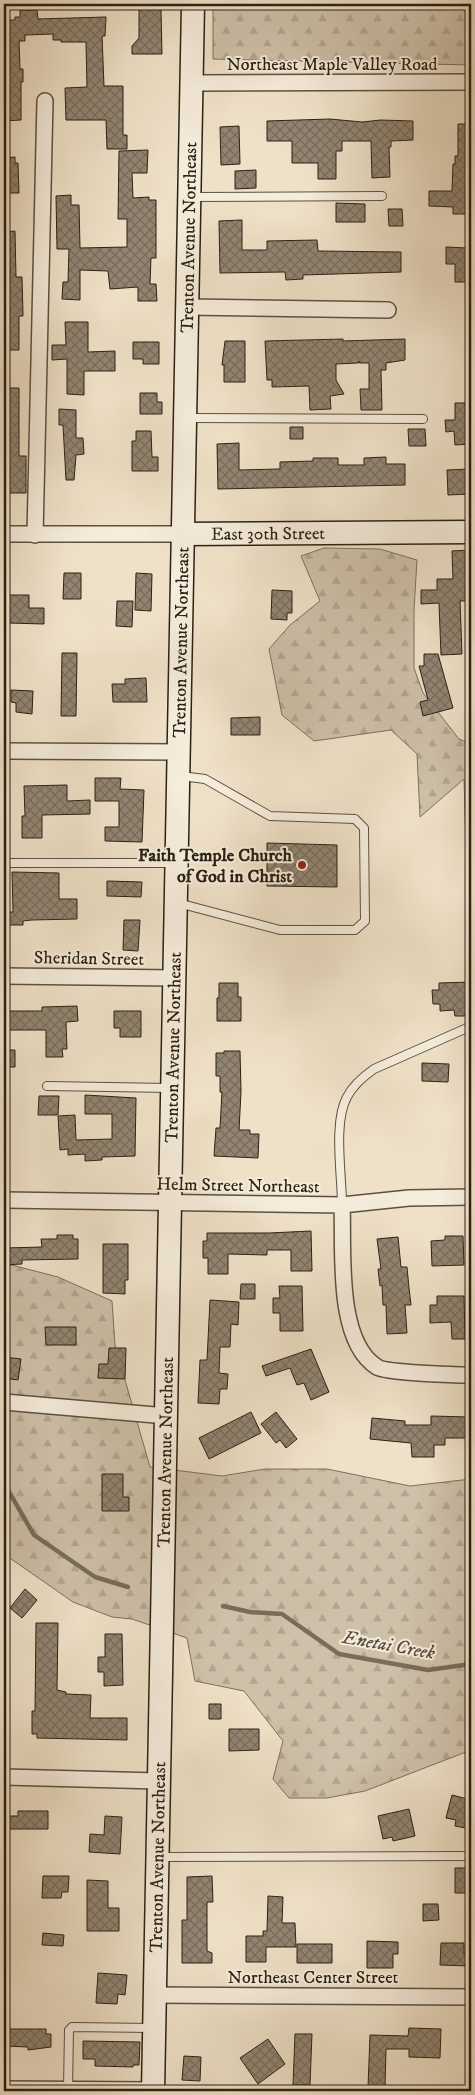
<svg xmlns="http://www.w3.org/2000/svg" width="475" height="2095" viewBox="0 0 475 2095" font-family="'IM FELL DW Pica',serif">
<defs>
<pattern id="forest-firs" width="22" height="20" patternUnits="userSpaceOnUse" patternTransform="scale(1.25)"><rect width="22" height="20" fill="#cec0a9"/><path d="M5 1l3.5 6h-7zM16 11l3.5 6h-7z" fill="#b1a591"/></pattern>
<pattern id="building-cross-hatch" width="8" height="8" patternUnits="userSpaceOnUse" patternTransform="scale(1.25)"><rect width="8" height="8" fill="#918572"/><path d="M0 0l8 8M0 8l8-8" fill="none" stroke="#776c5c"/></pattern>
</defs>
<rect width="100%" height="100%" fill="#efe1c8"/>
<filter id="stains"><feTurbulence type="fractalNoise" baseFrequency=".004" numOctaves="4"/><feColorMatrix values="0 0 0 0 .2 0 0 0 0 .09 0 0 0 0 .02 0 0 0 .5 -.17"/></filter>
<radialGradient id="worn" r=".72"><stop offset=".6" stop-color="#630" stop-opacity="0"/><stop offset="1" stop-color="#630" stop-opacity=".3"/></radialGradient>
<path fill="url(#forest-firs)" stroke="#7c705e" d="M213,4H471V65L213,59Z
M324,548L380,549L417,560L414,610V668L423,693L459,739L471,744V877L466,848L464,779L420,817L417,754L391,730L314,741L282,715L269,649L290,625L320,601L301,556Z
M4,1263L58,1277L112,1301L115,1345L150,1467L222,1476L265,1469H327L410,1486L471,1479V1752H466L365,1791L327,1798H289L273,1779L283,1741L244,1691L195,1681L187,1638L132,1619L112,1617L73,1602L4,1554Z"/>
<g fill="none" stroke-linecap="round" stroke-linejoin="round">
<path stroke="#786d5b" stroke-width="4.5" d="M4,1483L34,1535L95,1577L128,1587
M223,1606L250,1612L282,1614L339,1654L428,1670L471,1664"/>
</g>
<path fill="url(#building-cross-hatch)" stroke="#2b2114" d="M139,5L159,6V10H161L162,54H132V46L139,38Z
M20,10H37L38,19L106,17L105,36H102L104,86H123V135H127V149H107L106,120H66L65,88L87,87L86,42H61V40H53V34L25,35V41H19L20,69H23V82H21V120L4,121V20H15V17H20Z
M330,119L362,122L381,120L413,121V140L391,141V147H389L390,177L372,178L371,141H342V151H336V179H318V163H292V141H267V121Z
M458,124H471V214H453V207L429,206V191H452L453,164H455V156H458Z
M239,126L240,164L221,165L220,127Z
M148,150L147,173H132L133,198L149,197V200H156V258H151L150,284H156L157,301H138V287L110,289L108,271L80,270V300L62,299L63,282H68L69,249H57L56,196L71,195V205H79L80,248L127,247V219H118L119,151Z
M15,157V163H18L19,193H4V158Z
M256,170V188L235,189V171Z
M336,203L365,204V222H336Z
M388,209H402L403,226H389Z
M242,220V250H267V241L317,240L318,251L401,252V272L303,275V279L286,280L285,272L220,273L219,221Z
M15,231L16,277H22L23,316H19V350H4V232Z
M446,247L467,248V250H471V282H455V264H446Z
M65,322H88V352L115,351V371H84V395L67,394V359L52,360V345H66Z
M343,339V341L405,339V360L386,363V370H381L382,410H361L360,389H369V363H359V361L358,363L336,364V380L344,394L330,396L331,409L310,410L309,386L272,387V380H267L265,341Z
M225,341H245V382H224V365H222Z
M133,342H159V364H143V359H133Z
M5,388H19V456H26V493H6V455H4Z
M140,393H157V402H162V414H140Z
M455,403H471V444L455,445L454,431L446,432L445,420H455Z
M59,409L76,410V438H83L84,454L76,455L74,480H66L63,425H59Z
M290,427H303V439H290Z
M408,429H425L426,446H409Z
M136,431H151L152,457H158V471H132V441H136Z
M239,443V470L280,469V462L313,461V458H338V465H364V458L386,457V464H405V485L218,489L217,444Z
M469,469V475H471V494L448,495L447,470Z
M471,550V601H460L462,654L441,655L439,603L421,604V590H437V579H453L452,551Z
M64,573H81V599H63Z
M136,573L152,574L151,611L135,610Z
M272,590L292,591V613H287V620L271,619Z
M8,595H29V608H44V624L8,623Z
M117,601H133L132,627L116,626Z
M62,653H77L76,716H61Z
M424,654H438L453,708L423,716L420,702L428,700L419,666H424Z
M146,678L147,702H113L112,684H125V679Z
M11,690L33,691L32,714L16,712V703L11,702Z
M260,717V735H231V718Z
M95,778H121L120,789L144,790L142,842L105,841V827H119V801H95Z
M67,785V801L90,800V814L42,815V838H22V816H25L24,786Z
M267,843L337,845V887L267,886Z
M12,872L59,873V899H77V919L32,920L23,921V925H4V912H13Z
M107,881L142,882L141,897L107,896Z
M124,920H140L138,951L123,950Z
M471,982V1016H455L454,1010L440,1011V1004H433L432,990H439V983Z
M219,983H238V997H241V1021H217V998H219Z
M77,1006L78,1021L66,1022L67,1049H62L63,1057H46V1030H6V1011H42V1007Z
M114,1011H141V1037H120V1028H114Z
M4,1050H15V1067H4Z
M224,1051H240L241,1092L239,1130H250V1134H259L258,1158L214,1156L216,1128H220L222,1092H220V1076H216V1053H224Z
M422,1063L449,1064L448,1082L422,1081Z
M85,1095L136,1098L135,1156L102,1157V1160L85,1161V1154L68,1155V1149L60,1150L58,1116L75,1115L76,1140L112,1139V1114H85Z
M39,1096H59L58,1115H38Z
M311,1231L312,1271H291V1250H267V1255L228,1254V1274H208V1258H203V1241H207V1233H269Z
M57,1235H73V1239H78V1259L22,1260V1264L4,1265V1248L42,1247L41,1239H57Z
M445,1236H463L464,1265L432,1266L431,1241L445,1240Z
M398,1237L401,1267H407L409,1288L411,1305H405L407,1333L387,1334L386,1305H383L382,1285L380,1286L378,1269H381L377,1239Z
M103,1244H128V1280H125V1294L103,1293Z
M241,1284H255V1299H240Z
M279,1286H302L303,1331H280V1313H273V1298H280Z
M437,1296H464L465,1339H452L451,1322L430,1323V1305H437Z
M210,1300L239,1302L238,1325L231,1324L230,1347H220L219,1373L228,1374L227,1389H220L219,1404L198,1403L200,1360H207Z
M45,1327H76V1345H46Z
M109,1348H126L125,1379L98,1378L99,1364H108Z
M311,1349L329,1392L311,1400L304,1383L297,1385L290,1368L266,1376L262,1366Z
M4,1357L21,1359L18,1380L4,1378Z
M251,1412L261,1433L209,1459L199,1438Z
M276,1412L297,1439L286,1448L280,1440L276,1443L261,1424Z
M431,1416L471,1417V1438H445V1445H434V1457H412L411,1443L370,1439L372,1418L405,1421V1425H431Z
M102,1474H123V1497H129V1511H102Z
M25,1589L37,1600L22,1618L10,1608Z
M36,1623H58L57,1690L66,1692V1694L91,1695L90,1718H127V1740L37,1738V1734H32V1711H35Z
M105,1634H122L123,1685L104,1686V1672H98V1657H105Z
M209,1704H221V1719H209Z
M229,1729H259V1750L229,1751Z
M452,1795L471,1800V1829L455,1826L456,1820L446,1818Z
M409,1809L415,1836L393,1841L392,1837L383,1839L378,1816Z
M18,1811H48V1829H4V1816H18Z
M105,1816L122,1817L120,1854L89,1852L90,1834L104,1835Z
M455,1868H471V1893H455Z
M43,1876H69L68,1892H62L61,1898H42Z
M212,1876L213,1902H207V1951L212,1953V1963H182V1920H187V1877Z
M87,1880L108,1881V1908H119V1931H87Z
M268,1896L283,1897L282,1923H295L296,1947H266V1962H246V1936H263V1931H267Z
M423,1904H438L439,1920L423,1921Z
M43,1933L64,1935L63,1946L42,1945Z
M367,1941L398,1942V1954H393V1968H367Z
M441,1943H464V1954H469V1966L440,1965Z
M297,1944H332V1963H297Z
M98,1973L127,1975L125,1995L118,1994L117,2004L96,2003Z
M409,2028L441,2029L440,2058L409,2057V2049H386L385,2087H368L370,2035L408,2036Z
M4,2029H46V2034H51V2047L28,2050V2047L4,2046Z
M295,2034H312L310,2085H293Z
M268,2039L285,2064L258,2084L240,2058Z
M83,2041L140,2042L139,2065H133V2067L95,2066V2059H83Z
M184,2056L201,2057L200,2081L182,2080Z"/>
<g fill="none" stroke-linecap="round" stroke-linejoin="round">
<g stroke="#5c5141" stroke-width="10">
<path id="lane" d="M192,197L382,196
M187,418L423,419
M4,863H175
M178,903L280,930H355L365,921L364,828L355,819L270,816L205,779L181,776
M47,1086L170,1088
M342,1205C342,1175 333,1122 347,1097C353,1085 364,1076 374,1069L467,1028
M158,1857L471,1856
M68,2089L69,2030L72,2027L151,2028"/>
</g>
<g stroke="#5c5141" stroke-width="18">
<path id="street" d="M193,83L471,82
M188,307L388,310
M4,534H183
M35,535L45,101
M4,751L179,752
M4,976L175,978
M4,1200L342,1205L409,1198L471,1197
M342,1205C344,1248 335,1341 377,1367C386,1373 457,1375 471,1375
M4,1402L167,1416
M4,1777L158,1781
M154,1995L471,1997
M4,2089L153,2090"/>
</g>
<g stroke="#2b2114" stroke-width="25">
<g id="secondary">
<path id="s1" d="M183,534L471,532"/>
<path id="s2" d="M153,2091L193,4"/>
</g>
</g>
<use href="#lane" stroke="#f5ecdb" stroke-width="8"/>
<use href="#street" stroke="#f5ecdb" stroke-width="15"/>
<use href="#secondary" stroke="#f5ecdb" stroke-width="22"/>
</g>
<circle fill="#8f2418" stroke="#f5ecdb" stroke-width="2" cx="302" cy="865" r="5"/>
<g text-anchor="middle" stroke-width="4" stroke-linejoin="round" paint-order="stroke">
<g font-size="18" fill="#2b2114" stroke="#f5ecdb">
<text x="332" y="70">Northeast Maple Valley Road</text>
<text dy="6" stroke="none"><textPath href="#s2" startOffset="1854">Trenton Avenue Northeast</textPath></text>
<text dy="6" stroke="none"><textPath href="#s1" startOffset="85">East 30th Street</textPath></text>
<text dy="6" stroke="none"><textPath href="#s2" startOffset="1449">Trenton Avenue Northeast</textPath></text>
<text transform="translate(89 958) rotate(1)" y="6">Sheridan Street</text>
<text dy="6" stroke="none"><textPath href="#s2" startOffset="1044">Trenton Avenue Northeast</textPath></text>
<text transform="translate(238 1185) rotate(1)" y="6">Helm Street Northeast</text>
<text dy="6" stroke="none"><textPath href="#s2" startOffset="639">Trenton Avenue Northeast</textPath></text>
<text dy="6" stroke="none"><textPath href="#s2" startOffset="234">Trenton Avenue Northeast</textPath></text>
<text x="313" y="1983">Northeast Center Street</text>
</g>
<g font-size="18" font-weight="bold" fill="#2b2114" stroke="#f5ecdb" text-anchor="end">
<text x="292" y="861">Faith Temple Church<tspan x="292" dy="21">of God in Christ</tspan></text>
</g>
<g font-size="19" font-style="italic" fill="#584d3e" stroke="#f5ecdb">
<text transform="translate(389 1644) rotate(10)" y="7">Enetai Creek</text>
</g>
</g>
<rect width="475" height="2095" fill="none" stroke="#efe1c8" stroke-width="20"/>
<rect x="5" y="5" width="465" height="2085" fill="none" stroke="#2b2114" stroke-width="2.5"/>
<rect x="10" y="10" width="455" height="2075" fill="none" stroke="#2b2114"/>
<rect width="100%" height="100%" filter="url(#stains)"/>
<rect width="100%" height="100%" fill="url(#worn)"/>
</svg>
